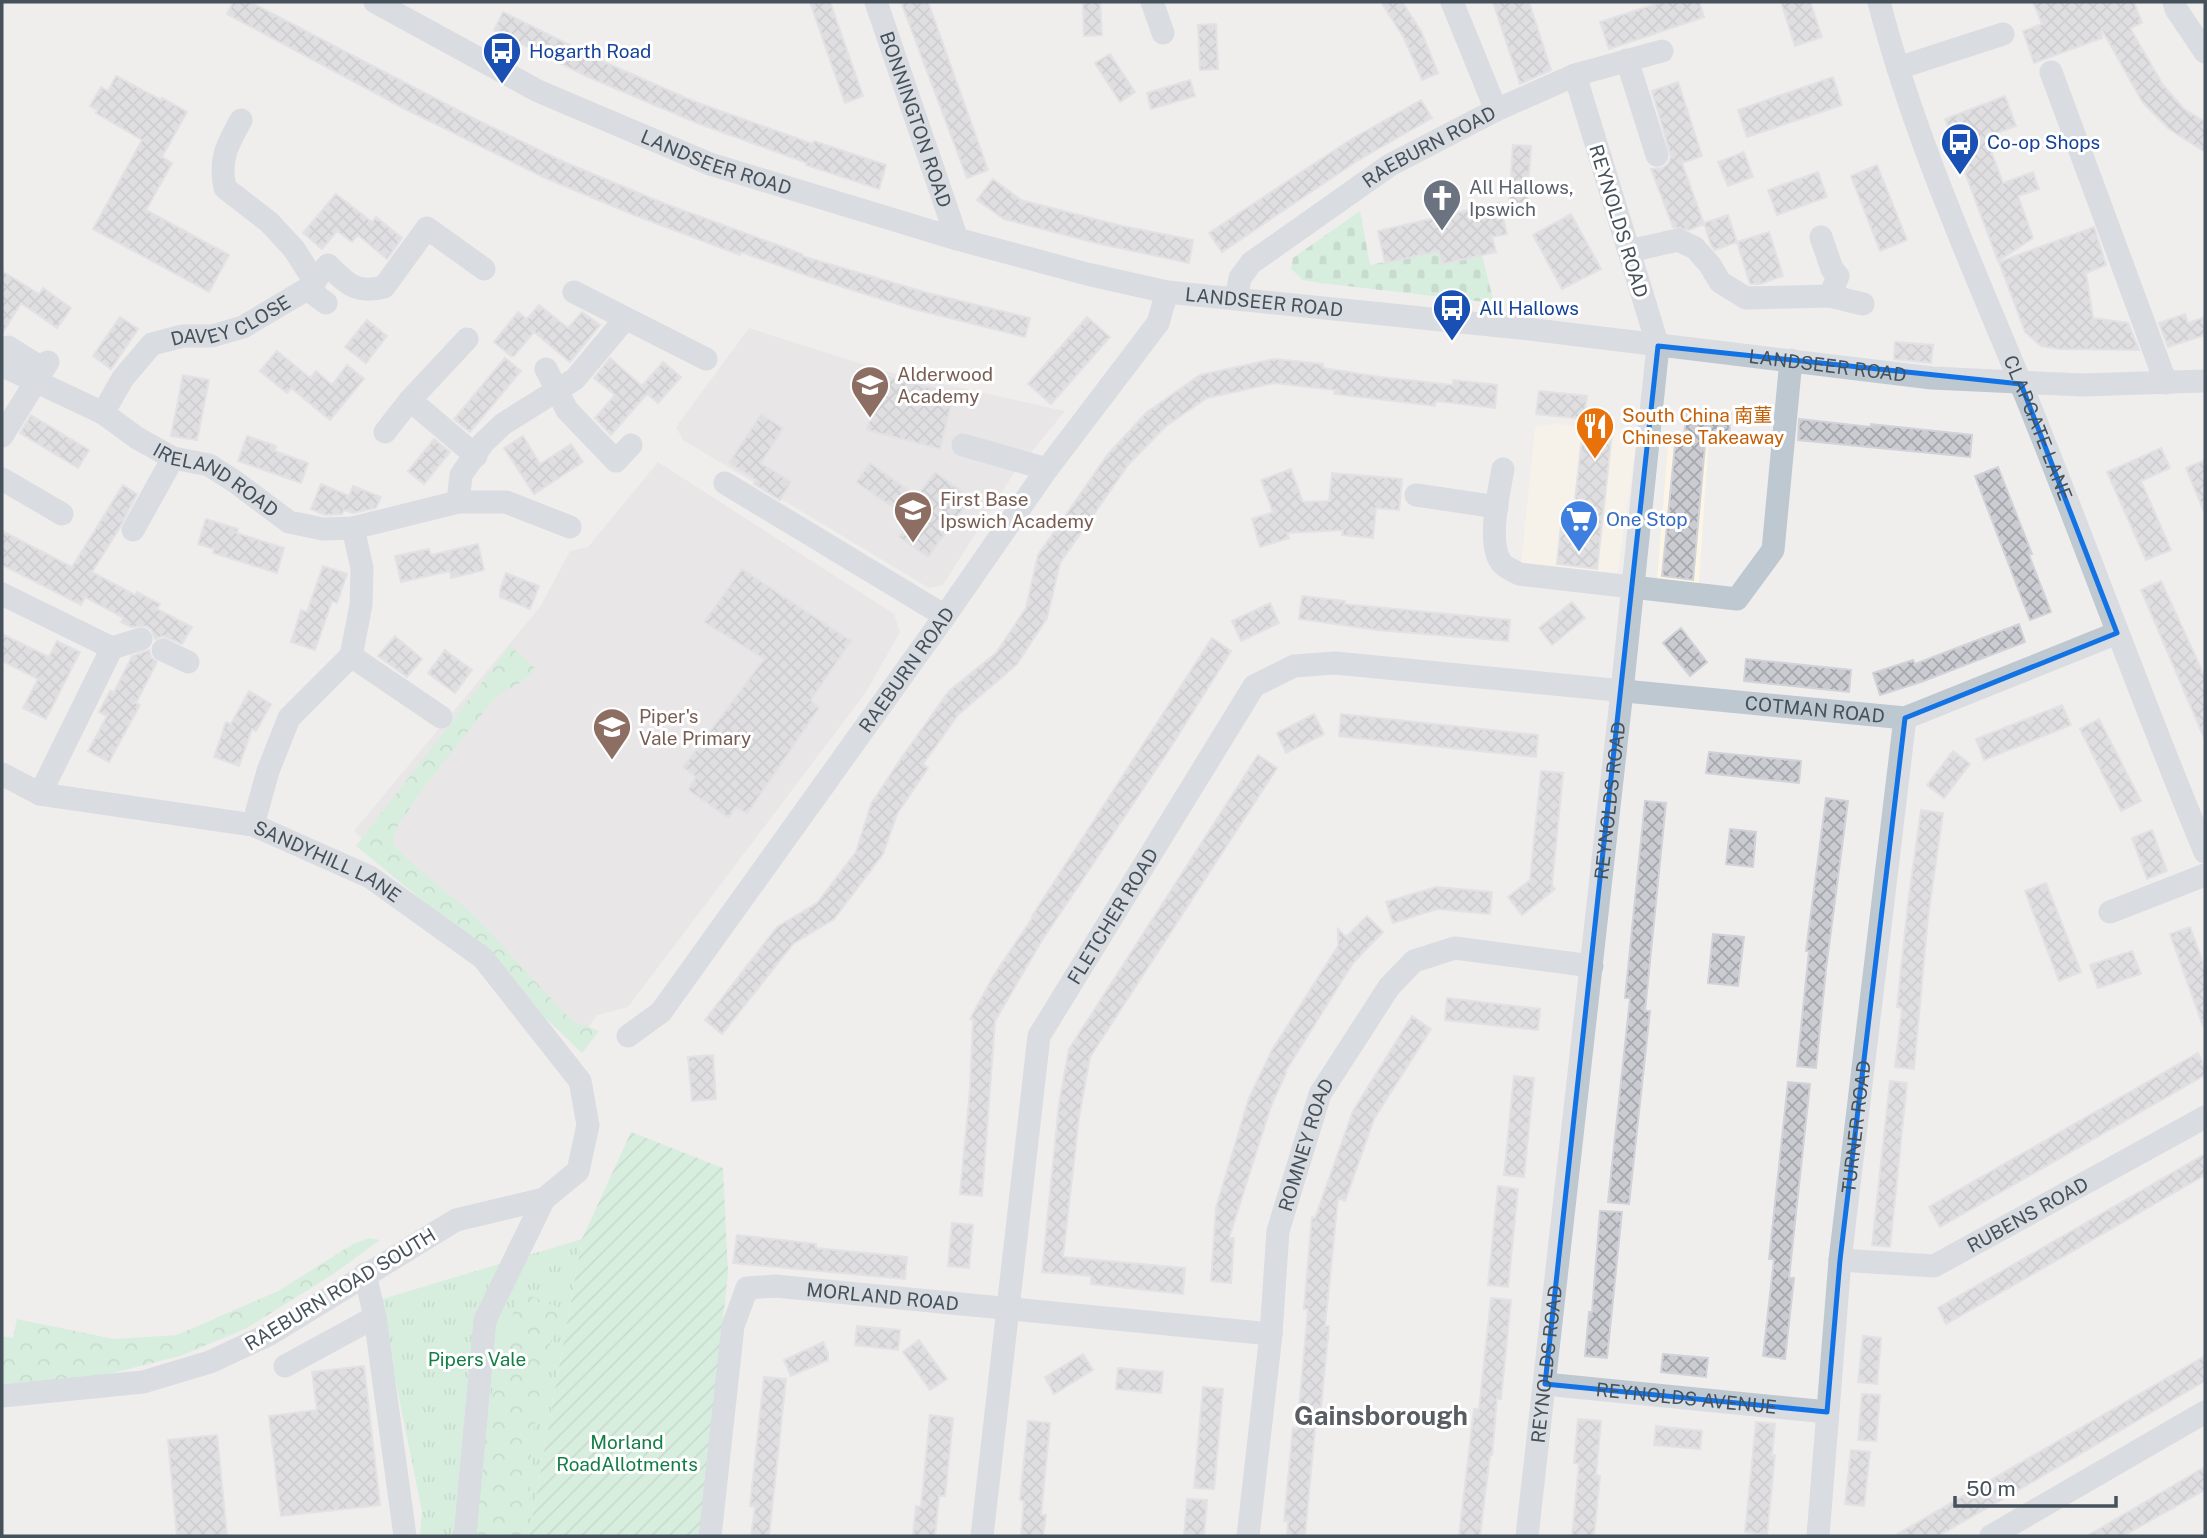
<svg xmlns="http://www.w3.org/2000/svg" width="2207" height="1538" viewBox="0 0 2207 1538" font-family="'Public Sans','Noto Sans SC',sans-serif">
<defs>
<pattern id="grass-tufts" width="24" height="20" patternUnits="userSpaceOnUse" patternTransform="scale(1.75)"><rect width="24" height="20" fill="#b9f0cd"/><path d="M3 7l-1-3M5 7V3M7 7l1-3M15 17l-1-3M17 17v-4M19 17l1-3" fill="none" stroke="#98c5a9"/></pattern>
<pattern id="forest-crowns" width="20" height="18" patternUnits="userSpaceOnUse" patternTransform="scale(1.75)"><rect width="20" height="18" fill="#b9f0cd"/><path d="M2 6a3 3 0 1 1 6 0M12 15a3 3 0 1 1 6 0" fill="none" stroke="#98c5a9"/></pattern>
<pattern id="cemetery-stones" width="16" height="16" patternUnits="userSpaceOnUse" patternTransform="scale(1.75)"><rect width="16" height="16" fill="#b9f0cd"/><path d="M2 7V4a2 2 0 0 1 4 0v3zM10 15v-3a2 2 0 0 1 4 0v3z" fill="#98c5a9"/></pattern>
<pattern id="garden-furrows" width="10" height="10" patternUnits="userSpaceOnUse" patternTransform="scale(1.75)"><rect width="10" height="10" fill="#b9f0cd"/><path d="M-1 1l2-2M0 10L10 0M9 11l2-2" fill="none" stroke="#98c5a9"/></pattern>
<pattern id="building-cross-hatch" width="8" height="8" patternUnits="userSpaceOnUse" patternTransform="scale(1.75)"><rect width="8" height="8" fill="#caccd2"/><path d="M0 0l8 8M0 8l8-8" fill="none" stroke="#a6a8ad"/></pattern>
</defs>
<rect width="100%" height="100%" fill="#f0eded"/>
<path fill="#fcf5e5" d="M1555,424L1638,431L1617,577L1521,565L1535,427Z
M1669,434L1709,437L1698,595L1656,591Z"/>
<path fill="#e1dedf" d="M749,328L884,371L1065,411L1012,476L943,585L929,588L683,440L676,427Z
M658,462L894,614L900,632L866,692L628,1007L597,1015L578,1042L354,831L540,607L570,551L588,547Z"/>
<path fill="url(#grass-tufts)" d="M582,1239L529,1536H420L422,1511L379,1300Z"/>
<path fill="url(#forest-crowns)" d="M510,646L535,668C527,683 506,688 493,700L425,786L397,827L393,843L406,858L475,916L571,1020L599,1031L582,1053L496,971L447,921L356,846Z
M370,1238L380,1240L332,1275L245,1329L180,1356L81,1381L2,1385V1336L13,1338L17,1319L114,1339L177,1335L278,1291L353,1244Z
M521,1292L560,1308C546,1356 536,1405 531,1456C529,1482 531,1510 531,1536H474L488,1412L501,1346Z"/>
<path fill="url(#cemetery-stones)" d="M1360,211L1370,265L1439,251L1442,264L1482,255L1494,303L1320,283L1303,280L1291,269L1293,258Z"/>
<path fill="url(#garden-furrows)" d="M631,1132L723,1168L728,1273L700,1536H529L582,1239Z"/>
<path fill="url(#building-cross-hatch)" stroke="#d1d3d9" stroke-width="2" d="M233,2H250L473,118L564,162L663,203L802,254V256L928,293L1030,318L1025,337L910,308L811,277L741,252L740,255L634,215L543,177L407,110L227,14Z
M810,2H830L863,96L845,103Z
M901,2H928L988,170L967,178Z
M1083,2H1100L1102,35L1084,36Z
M1381,2H1402L1421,31L1438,73L1422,80L1404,38Z
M1493,2H1529L1551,70L1520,84Z
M1662,2H1699L1704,17L1609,49L1600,22Z
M1781,2H1810L1822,37L1795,46Z
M2033,2H2134L2142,23L2130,28L2163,85L2184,109L2205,122V152L2169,129L2143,103L2102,30V38L2034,63L2023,31L2042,24Z
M503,12L602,61L693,101L813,144L814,141L886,165L879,189L806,165L807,163L697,123L586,76L494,30Z
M1216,24L1218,69L1200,70L1198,25Z
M1110,54L1135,92L1120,102L1095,63Z
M116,76L161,100L162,98L187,112L162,157L172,163L146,210L229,255L209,292L93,229L142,140L96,113L98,110L90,106L101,87L108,91Z
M1833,77L1842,105L1747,137L1738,110Z
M1190,80L1195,96L1151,109L1147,93Z
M1678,82L1702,156L1682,163L1704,224L1689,230L1673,227L1651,169L1662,168L1668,164L1671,157L1652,91Z
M2005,96L2016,126L1986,137L2003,183L2033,172L2039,189L2018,196L2033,238L1998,261L1945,119Z
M1421,100L1432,118L1357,161L1222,252L1209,233L1350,140Z
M1513,145L1531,146L1527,204L1509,203Z
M1744,152L1753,177L1728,186L1718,162Z
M1877,165L1907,240L1880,251L1851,176Z
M1818,172L1827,197L1777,215L1768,190Z
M993,179L1021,200L1118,225L1193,240L1189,263L1096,243L1004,219L977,200Z
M336,194L372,222L376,217L402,238L387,259L358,235L352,242L337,231L322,249L303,233Z
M1499,203L1507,234L1492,237L1496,252L1442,264L1439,251L1385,263L1378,231Z
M1571,214L1601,269L1562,289L1533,235Z
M1728,215L1737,242L1715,250L1711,245L1704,223Z
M2094,227L2106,265L2086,273L2093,318L2128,323L2139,350L2058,349L2041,346L2025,332L1999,262Z
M1769,232L1783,276L1760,284H1750L1737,242Z
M2,271L39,294L43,288L71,308L57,328L21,303L2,334Z
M539,305L568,328L582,312L600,325L570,362L534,332L514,356H511L494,342L518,312L527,319Z
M2185,314L2188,323L2205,317V335L2168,347L2159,323Z
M120,317L138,329L111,369L93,356Z
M1087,317L1110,337L1051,404L1028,384Z
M367,320L387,336L366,363L345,347Z
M1895,342L1933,345L1931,363L1894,359Z
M277,351L310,378L316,371L332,385L347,365L364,379L330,420L291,388L287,393L260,371Z
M505,358L521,371L470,432L454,419Z
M610,358L642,386L663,362L681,377L658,403L647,394L611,435L595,418L615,395L594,378Z
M1274,359L1323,364V368L1380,377L1453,385V380L1497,385L1495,408L1436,401L1435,406L1377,399L1334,394L1335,390L1274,383L1207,398L1166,426L1128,465L1060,563L1047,618L1017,664L958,715L923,764L928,768L897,814L883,854L834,919L793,944L722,1034L705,1020L777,927L817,903L856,852L871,804L902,757L949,691L996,653L1026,608L1038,555L1108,454L1147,412L1200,375Z
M183,375L209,380L197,440L171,436Z
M880,375L954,393L940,449L867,430Z
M1539,391L1587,396L1584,419L1536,414Z
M1687,409L1731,414L1729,436L1706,434L1693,580L1662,576L1676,435H1684Z
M761,414L783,428L761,463L791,482L780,500L754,484L756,480L729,463Z
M31,415L89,450L78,468L20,433Z
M1799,419L1871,427V424L1972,435L1970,457L1798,440Z
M1583,429L1612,433L1597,569L1557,564L1561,526L1572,527Z
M247,436L276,446L275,451L308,463L301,483L238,461Z
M523,436L540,464L571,444L583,462L534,494L504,448Z
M434,439L450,452L424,484L408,471Z
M2161,448L2170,468L2141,481L2171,550L2146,560L2107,472Z
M2205,460V514L2186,468Z
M870,463L917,496L935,472L971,498L928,557L899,537L911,520L856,482Z
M1998,467L2032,554L2029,555L2051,612L2030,620L1975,476Z
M1291,469L1303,502L1329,501L1332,473L1402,479L1399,510L1376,508L1373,538L1342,535L1343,530L1287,533L1289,538L1260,547L1252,519L1273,512L1261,480Z
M321,484L349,496L353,486L381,497L376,508L353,513L344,510L342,514L325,515L311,509Z
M123,485L137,494L119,529L92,572L135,595L137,592L160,604L157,609L192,627L182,644L163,636L155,639L151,629L145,626L131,627L121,622L124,618L85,597L81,605L2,565V531L72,567Z
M206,519L238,529L237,533L284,548L277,573L213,553L214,549L198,544Z
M478,544L484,570L451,578L450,571L401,582L395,556L429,549L431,555Z
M323,566L347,574L337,603L332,601L315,650L291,642L301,610L307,612Z
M742,569L851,641L811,700L819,708L747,814L736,807L729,818L688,790L696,777L683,767L764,659L704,622Z
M506,573L539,586L530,609L500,597V590Z
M2161,581L2205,677V740L2141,590Z
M1302,596L1345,601L1344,604L1510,620L1508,641L1377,630L1299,619Z
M1572,602L1585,618L1552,645L1539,628Z
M1270,603L1279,623L1241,641L1232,621Z
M2019,624L2025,642L1921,682L1880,695L1873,673L1913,660L1915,664Z
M1681,628L1707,662L1690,676L1663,643Z
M2,634L49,657L57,641L80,652L46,719L23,708L38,679L2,661Z
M395,636L422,659L407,677L378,656Z
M1212,638L1231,651L1169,750L1041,942L995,1021L982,1196L960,1194L970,1089L973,1020L970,1019L994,975L1033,917L1032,916Z
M149,650L151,657L157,662L136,703L140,705L109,762L88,751L107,716L99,712L110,691L114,692L132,656Z
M445,650L472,670L455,693L428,673Z
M1746,659L1851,670L1849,692L1744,681Z
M249,691L271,704L256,731L252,729L239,766L214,757L226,722L231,724Z
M2062,705L2071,725L1984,760L1976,739Z
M1314,714L1324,734L1286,753L1277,733Z
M1341,714L1538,735L1536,757L1339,736Z
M2099,719L2141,801L2121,811L2080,729Z
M1953,751L1970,764L1944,798L1927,785Z
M1709,752L1801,761L1799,783L1706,773Z
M1258,755L1277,768L1090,1057L1079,1117L1063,1257L1185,1268L1183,1294L1091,1284V1276L1042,1272L1059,1104L1069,1049Z
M1541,771L1563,773L1552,885L1555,889L1522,915L1508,897L1530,880Z
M1826,798L1848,801L1826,969L1816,1068L1797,1066L1809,951H1806Z
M1645,801L1666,803L1645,1011H1650L1629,1204L1608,1202L1630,998H1625Z
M1921,810L1943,813L1928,917L1914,1069L1895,1067L1902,1008L1897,1007L1908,903Z
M1730,829L1756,832L1753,867L1726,864Z
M2152,830L2167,871L2147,879L2132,838Z
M2046,883L2081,972L2059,981L2025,891Z
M1436,887L1492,892L1490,914L1437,909L1393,923L1386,902Z
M1367,916L1383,932L1353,963L1285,1072L1286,1073L1271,1106L1229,1238H1234L1231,1283L1211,1281L1216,1208L1249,1098L1272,1050L1338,946V929L1346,937Z
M2190,927L2205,968V1026H2203L2170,934Z
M1713,934L1744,937L1738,986L1708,983Z
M2132,951L2141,974L2098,988L2090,965Z
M1447,998L1540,1009L1538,1030L1445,1020Z
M1412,1016L1431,1029L1374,1119L1345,1201L1338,1198L1325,1326H1329L1320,1418H1316L1305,1536H1287L1288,1521H1284L1293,1428L1297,1429L1308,1309H1304L1312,1217L1315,1218L1353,1111Z
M2198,1053L2205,1067V1075L1940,1227L1929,1207Z
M713,1055L716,1099L692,1101L688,1057Z
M1514,1076L1534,1078L1524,1177L1504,1175Z
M1890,1081L1907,1083L1890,1247L1872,1245Z
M1788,1082L1810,1084L1789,1278H1794L1785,1359L1763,1356L1774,1259H1769Z
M2205,1154V1175L1946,1324L1938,1308Z
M1498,1186L1518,1189L1508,1287L1488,1285Z
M1600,1211L1622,1212L1607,1358L1585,1356L1589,1312H1592Z
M952,1223L973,1225L969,1268L948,1266Z
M737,1235L816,1244V1248L907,1257L905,1279L733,1263Z
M1491,1298L1511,1300L1501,1399H1497L1492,1455H1490L1480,1536H1459L1474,1409H1479Z
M857,1326L900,1330L898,1350L855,1345Z
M1863,1336L1881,1338L1877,1384L1858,1382Z
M919,1340L947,1379L930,1390L903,1352Z
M823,1342L828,1353V1360L791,1376L784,1360Z
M1083,1354L1093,1370L1054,1394L1045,1377Z
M1663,1354L1708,1358L1706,1377L1661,1372Z
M2205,1356V1381L2015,1492L1938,1536H1894Z
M364,1366L380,1505L281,1516L269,1416L317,1410L312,1372Z
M1118,1368L1163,1372L1161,1393L1116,1389Z
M764,1377L786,1379L769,1536H751L755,1507L750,1506Z
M1203,1387L1223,1389L1214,1489L1194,1488Z
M1862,1394L1880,1395L1876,1441L1858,1440Z
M930,1415L953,1418L945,1496H939L935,1536H913L916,1506L921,1507Z
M1578,1419L1601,1421L1596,1475L1600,1476L1594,1536H1572L1579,1464L1574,1463Z
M1028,1421L1050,1423L1041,1515H1046L1043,1536H1021L1024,1501L1020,1500Z
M1756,1422L1775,1424L1772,1455H1775L1767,1535L1745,1532Z
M1656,1426L1702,1431L1700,1449L1654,1445Z
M217,1435L227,1536H177L168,1440Z
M1851,1450L1870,1452L1864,1506L1845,1504Z
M2205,1467V1490L2123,1536H2087Z
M1187,1499L1207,1500L1204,1536H1184Z"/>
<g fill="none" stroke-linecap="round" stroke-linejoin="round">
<g stroke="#bdc8d0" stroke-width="23">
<path id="s1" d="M375,2L538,91L710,164L957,239L1087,274L1167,292L1520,328L1932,378L2082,385L2205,381"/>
<path id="s2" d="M876,2L957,239"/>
<path d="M1152,2L1163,33"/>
<path d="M1452,2L1496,110"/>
<path id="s3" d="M1879,2C1913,134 1969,258 2021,384C2084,539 2140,697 2205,852"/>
<path d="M2174,2L2176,9L2205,52"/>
<path d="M1627,60L1657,155"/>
<path d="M1898,68L2003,34"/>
<path d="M2051,72L2166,383"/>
<path d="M241,120C227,145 219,159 225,188L269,222L294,249L315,282"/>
<path d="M1629,251L1678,240L1695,248L1710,265L1720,282L1746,298L1830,296L1838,276L1832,269L1821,237"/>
<path d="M307,289L326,303"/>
<path d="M574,292L706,359"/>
<path d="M1830,296L1863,304"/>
<path id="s4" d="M1236,298L1240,278L1251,263L1390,165L1496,110L1575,75L1662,51"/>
<path d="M467,339L410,400L476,456"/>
<path d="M8,347L43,369"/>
<path id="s5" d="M3,366L103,413L137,438L173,458L209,465L234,481L289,522L323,529L353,528L458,502H506L570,527"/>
<path d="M546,369L567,410L616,461L631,445"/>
<path id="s6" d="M103,413L123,378L152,344L183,336H212L243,327L307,289L328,265C347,284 356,294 384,287L427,228L484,269"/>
<path d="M385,432L410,400"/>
<path d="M2,436L48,362"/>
<path d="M963,445L1047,469"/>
<path d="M1503,469C1499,491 1487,543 1501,562C1504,567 1514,571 1519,574L1737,599L1773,550L1791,360"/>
<path d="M2,479L62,514"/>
<path d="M725,483L945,616"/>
<path d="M1416,495L1497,507"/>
<path d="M458,502L461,475L483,443L503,424L575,379L625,319"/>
<path d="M133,530L173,458"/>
<path d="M2,594L112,648L40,794"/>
<path d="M112,648L141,639"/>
<path d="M163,650L188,662"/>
<path d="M351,656L441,717"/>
<path id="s7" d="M2,774L40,794L253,825L370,877L483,958L580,1081L588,1125L578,1171L544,1199L456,1220L270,1334L210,1362L143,1382L2,1396"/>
<path d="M253,825L268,771L289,718L351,656L361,605L362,568L353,528"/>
<path d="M2110,912L2205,875"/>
<path id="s8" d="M628,1036L661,1012L945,616L1047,469L1158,323L1167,292"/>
<path id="s9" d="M1840,1260L1934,1266L2205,1117"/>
<path d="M375,1317L405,1536"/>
<path d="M285,1366L375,1317L365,1274"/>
<path id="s10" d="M1545,1384L1827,1412"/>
<path d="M465,1536L485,1320L544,1199"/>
<path id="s11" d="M710,1536L733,1326L747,1288L775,1286L1271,1334"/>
<path id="s12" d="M982,1536L1039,1036L1254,686L1294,666L1335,663L1905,718L2117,633"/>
<path id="s13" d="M1248,1536L1271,1334L1278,1231L1320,1094L1389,987L1414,961L1455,948L1592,966"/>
<path id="s14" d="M1527,1536L1622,691L1658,346L1575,75"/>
<path id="s15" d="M1818,1536L1840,1260L1905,718"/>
<path d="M1991,1536L2205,1412"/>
</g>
</g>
<path d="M0 0H2207V1538H0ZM1658,346L2021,384L2117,633L1905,718L1840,1260L1827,1412L1545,1384Z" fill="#f0eded" fill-opacity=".55" fill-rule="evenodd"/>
<path fill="none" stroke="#1373e4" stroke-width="5" stroke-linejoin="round" d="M1658,346L2021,384L2117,633L1905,718L1840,1260L1827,1412L1545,1384Z"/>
<defs>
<g id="bus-pin" transform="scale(2.0125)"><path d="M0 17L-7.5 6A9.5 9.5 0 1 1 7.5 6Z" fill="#1a4fb4" stroke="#fff"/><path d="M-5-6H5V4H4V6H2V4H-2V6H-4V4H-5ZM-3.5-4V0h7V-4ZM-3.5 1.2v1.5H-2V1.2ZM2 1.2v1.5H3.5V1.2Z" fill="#fff"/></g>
<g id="church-pin" transform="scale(2.0125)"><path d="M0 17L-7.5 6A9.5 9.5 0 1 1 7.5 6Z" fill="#6b7280" stroke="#fff"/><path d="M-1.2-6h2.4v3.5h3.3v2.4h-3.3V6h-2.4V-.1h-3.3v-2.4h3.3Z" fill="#fff"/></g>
<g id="school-pin" transform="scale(2.0125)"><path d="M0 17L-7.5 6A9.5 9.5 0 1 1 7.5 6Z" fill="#8d6e63" stroke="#fff"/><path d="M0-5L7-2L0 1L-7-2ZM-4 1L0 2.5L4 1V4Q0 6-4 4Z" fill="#fff"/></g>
<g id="restaurant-pin" transform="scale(2.0125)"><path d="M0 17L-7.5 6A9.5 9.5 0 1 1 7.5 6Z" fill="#e8710a" stroke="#fff"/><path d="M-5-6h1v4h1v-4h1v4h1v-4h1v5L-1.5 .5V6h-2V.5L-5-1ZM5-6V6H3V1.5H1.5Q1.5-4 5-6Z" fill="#fff"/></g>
<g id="supermarket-pin" transform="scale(2.0125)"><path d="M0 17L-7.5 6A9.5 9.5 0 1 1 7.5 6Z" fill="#3f7fe0" stroke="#fff"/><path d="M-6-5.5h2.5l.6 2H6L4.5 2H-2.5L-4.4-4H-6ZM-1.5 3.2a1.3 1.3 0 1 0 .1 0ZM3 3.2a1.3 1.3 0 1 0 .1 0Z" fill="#fff"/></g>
</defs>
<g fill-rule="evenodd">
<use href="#bus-pin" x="502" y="51"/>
<use href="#bus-pin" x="1960" y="142"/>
<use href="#church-pin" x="1442" y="198"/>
<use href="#bus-pin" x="1452" y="308"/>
<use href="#school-pin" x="870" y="385"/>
<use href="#restaurant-pin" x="1595" y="426"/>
<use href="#school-pin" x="913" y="510"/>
<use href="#supermarket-pin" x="1579" y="519"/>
<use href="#school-pin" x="612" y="727"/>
</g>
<g text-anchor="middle" stroke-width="6" stroke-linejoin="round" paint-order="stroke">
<g font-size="19" fill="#164399" stroke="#fff" text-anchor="start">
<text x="529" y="58">Hogarth Road</text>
<text x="1987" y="149">Co-op Shops</text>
<text x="1479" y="315">All Hallows</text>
</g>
<g font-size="19" fill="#45515b" stroke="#fff">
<text dy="7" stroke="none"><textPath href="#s2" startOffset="124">BONNINGTON ROAD</textPath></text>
<text dy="7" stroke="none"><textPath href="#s4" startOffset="252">RAEBURN ROAD</textPath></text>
<text dy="7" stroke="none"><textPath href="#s1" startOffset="378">LANDSEER ROAD</textPath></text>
<text transform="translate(1619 221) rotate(73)" y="7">REYNOLDS ROAD</text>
<text dy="7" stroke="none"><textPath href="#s1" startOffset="945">LANDSEER ROAD</textPath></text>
<text dy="7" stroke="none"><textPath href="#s6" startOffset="168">DAVEY CLOSE</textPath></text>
<text dy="7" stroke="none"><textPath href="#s1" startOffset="1512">LANDSEER ROAD</textPath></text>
<text dy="7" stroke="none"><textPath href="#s3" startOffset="455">CLAPGATE LANE</textPath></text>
<text dy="7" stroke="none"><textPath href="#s5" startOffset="243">IRELAND ROAD</textPath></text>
<text dy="7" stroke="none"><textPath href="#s8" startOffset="462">RAEBURN ROAD</textPath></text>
<text dy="7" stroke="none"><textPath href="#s12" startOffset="1482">COTMAN ROAD</textPath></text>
<text dy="7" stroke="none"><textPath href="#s14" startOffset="740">REYNOLDS ROAD</textPath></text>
<text dy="7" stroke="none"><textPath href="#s7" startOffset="341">SANDYHILL LANE</textPath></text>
<text dy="7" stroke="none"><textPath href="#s12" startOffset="644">FLETCHER ROAD</textPath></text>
<text dy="7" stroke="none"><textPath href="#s15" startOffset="411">TURNER ROAD</textPath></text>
<text dy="7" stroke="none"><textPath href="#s13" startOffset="397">ROMNEY ROAD</textPath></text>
<text dy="7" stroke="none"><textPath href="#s9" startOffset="201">RUBENS ROAD</textPath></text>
<text transform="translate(340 1289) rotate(-31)" y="7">RAEBURN ROAD SOUTH</text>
<text dy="7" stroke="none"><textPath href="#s11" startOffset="388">MORLAND ROAD</textPath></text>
<text dy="7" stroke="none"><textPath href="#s14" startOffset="173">REYNOLDS ROAD</textPath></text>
<text dy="7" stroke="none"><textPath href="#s10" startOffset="142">REYNOLDS AVENUE</textPath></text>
</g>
<g font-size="19" fill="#5b616d" stroke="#fff" text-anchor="start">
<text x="1469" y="194">All Hallows,<tspan x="1469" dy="22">Ipswich</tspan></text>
</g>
<g font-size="19" fill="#785e54" stroke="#fff" text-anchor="start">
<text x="897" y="381">Alderwood<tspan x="897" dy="22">Academy</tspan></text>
<text x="940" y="506">First Base<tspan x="940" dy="22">Ipswich Academy</tspan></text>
<text x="639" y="723">Piper's<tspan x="639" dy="22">Vale Primary</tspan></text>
</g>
<g font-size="19" fill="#c56008" stroke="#fff" text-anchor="start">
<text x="1622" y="422">South China 南菫<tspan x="1622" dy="22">Chinese Takeaway</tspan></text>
</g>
<g font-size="19" fill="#366cbe" stroke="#fff" text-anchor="start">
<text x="1606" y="526">One Stop</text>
</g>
<g font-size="19" fill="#147e46" stroke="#fff">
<text x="477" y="1366">Pipers Vale</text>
<text x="627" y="1449">Morland<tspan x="627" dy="22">RoadAllotments</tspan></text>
</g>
<g font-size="26" font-weight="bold" fill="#595e62" stroke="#fff">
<text x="1381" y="1425">Gainsborough</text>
</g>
</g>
<rect width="2207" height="1538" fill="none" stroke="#45515b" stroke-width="7"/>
<path d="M1955 1496v10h161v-10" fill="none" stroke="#45515b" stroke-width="3.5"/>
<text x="1966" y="1496" font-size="21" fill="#45515b" stroke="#ffffff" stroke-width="5" paint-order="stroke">50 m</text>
</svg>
